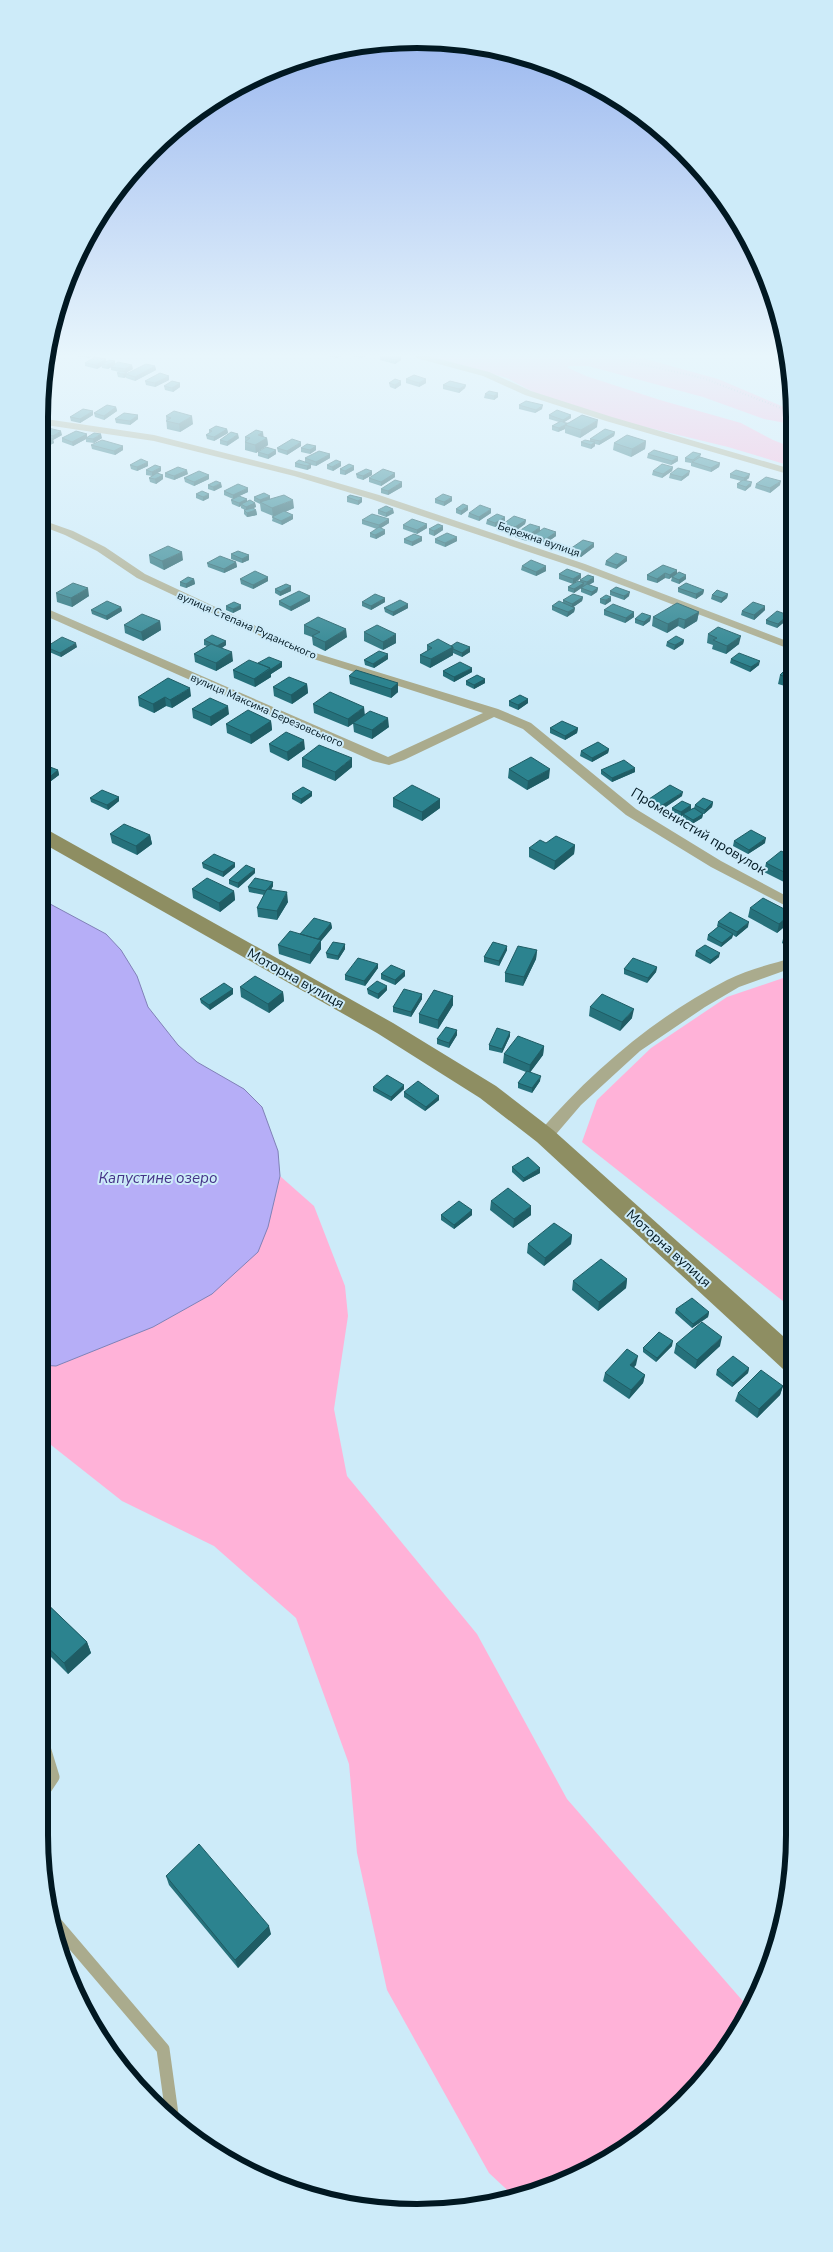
<svg xmlns="http://www.w3.org/2000/svg" width="833" height="2252" viewBox="0 0 833 2252" font-family="'Nunito Sans',sans-serif">
<rect width="100%" height="100%" fill="#cdebf9"/>
<path fill="#ffb2d8" d="M427,356H635L718,379L791,410V424L764,419L703,397L588,366H568V368L586,376L660,400L741,423L773,440L791,447V466L728,447L621,421L533,392L507,378Z
M792,975L793,1309L582,1142L597,1100L651,1048L727,997Z
M280,1176L314,1206L345,1286L348,1316L334,1409L347,1476L477,1634L567,1799L748,2007L730,2046L684,2102L627,2149L517,2199L489,2173L387,1990L357,1853L349,1764L296,1618L214,1546L122,1501L46,1441L39,1427V1365L56,1366L153,1327L212,1294L268,1227Z"/>
<path fill="#b6aef7" stroke="#8081b7" d="M39,898L106,934L121,950L137,976L148,1007L178,1045L197,1062L244,1089L262,1107L278,1151L280,1176L268,1227L258,1252L212,1294L153,1327L56,1366L39,1365Z"/>
<g fill="none" stroke-linecap="round" stroke-linejoin="round">
<path stroke="#8ca8b4" stroke-width="2" stroke-dasharray="0.5 2.5" stroke-linecap="butt" d="M604,356L703,378L791,412"/>
<path stroke="#aaab8d" stroke-width="13" d="M39,1738L42,1741L53,1777L39,1798
M47,1913L163,2049L173,2122"/>
<path fill="#aaab8d" fill-rule="evenodd" d="M415,356H428L489,372L531,391L612,417L791,469V475L606,421L525,395L483,376L416,358Z
M39,418L154,435L300,472L379,495L585,564L792,643V650L577,568L371,499L294,476L154,441L39,424Z
M39,519L73,531L105,547L145,574L309,651L498,709L531,723L636,809L721,861L792,899V909L711,867L626,815L523,729L494,717L404,760L389,765L373,761L39,613V606L43,607L388,757L483,713L301,655L137,578L97,551L65,535L39,525Z
M792,958V968L739,987L705,1007L640,1051L581,1105L551,1140L545,1142L539,1140L537,1136L539,1132C592,1071 655,1017 727,980C747,970 771,964 792,958Z"/>
<path fill="#8e8e62" fill-rule="evenodd" d="M39,827L46,829L393,1023L496,1086L553,1130L793,1345V1372L783,1369L537,1142L480,1098L377,1033L39,841Z"/>
</g>
<path fill="#26717b" d="M77,356H93L89,358Z
M328,356H341L337,358Z
M352,356H365L362,358Z
M380,356H401V360L395,364L380,360Z
M106,359V362L133,369L127,372V373L155,366L156,370L135,381L126,378V377L124,378L118,377L117,373L119,372L111,370V367L108,369L102,368V366L97,369L85,366V363Z
M169,376V380L155,387L146,385L145,381Z
M406,379H426V383L419,387L406,383Z
M401,381V385L395,389L390,387L389,383Z
M180,383V387L173,392L165,390L164,386Z
M443,385H466L465,388L459,393L443,389Z
M485,394L498,397L494,400L484,398Z
M519,405L542,409L535,413L519,409Z
M116,407L117,411L104,420L95,417L94,413Z
M93,415L80,423L71,421L70,417Z
M549,415H571V418L564,422L597,427L580,438L565,433V429L558,432L552,430V426L559,422L549,419Z
M166,416L193,424L180,432L167,429Z
M115,419H138L130,425L116,423Z
M227,429L228,433L214,441L207,439L206,435L209,433V430Z
M39,430L62,435L53,440L54,443L46,447L39,445V440L43,437L39,436Z
M615,432L614,436L599,445L595,444V446L591,449L581,446V442L590,441V439Z
M87,434V437L102,438L94,443L86,442V439L73,446L62,442V438Z
M245,437L267,438L268,445L256,453L245,450Z
M239,438L227,446L220,444V440Z
M646,441L645,449L631,457L613,450L614,443Z
M91,445L123,446V450L115,455L92,449Z
M301,446L287,455L278,452L277,448Z
M316,446V450L310,454L301,452V448Z
M276,450V454L268,459L258,456V452Z
M648,454L678,461L671,465L647,458Z
M701,454L700,457L720,463L719,467L711,472L691,466V463L685,462V458Z
M305,458H330L316,466L311,465V468L307,470L295,467V463L305,462Z
M130,465L148,466L137,471L131,469Z
M327,465L341,466L333,471L327,469Z
M354,466V470L345,475L340,474V469Z
M673,467L672,471L662,478L652,475L653,471Z
M146,470L161,471L157,473L163,475V479L156,484L150,482L149,478L152,476L146,475Z
M165,473L188,474L174,480L165,477Z
M395,473V477L381,486L369,482V478Z
M356,474L372,475L363,480L357,478Z
M670,474L689,475L681,481L669,478Z
M730,474L749,478L746,480L751,486L745,491L737,488V484L741,481L730,478Z
M209,475V479L194,486L185,482L184,478Z
M791,480V489L785,487L786,483Z
M756,484L780,485L770,493L755,488Z
M208,485L222,487L214,491L208,489Z
M402,487L388,495L381,493V489Z
M224,491L248,492L239,496L247,501L255,503L256,507L253,508L256,510L257,515L247,517L244,514V510H245L241,508V506L239,507L232,504L231,500L233,499L224,495Z
M196,494L209,498L203,501L196,498Z
M350,495L362,502L358,505L347,502V497Z
M254,497L270,499L294,508L285,512L293,519L282,525L272,521L273,516L261,511L260,504L254,501Z
M435,499L452,501L444,506L435,503Z
M456,509L468,510L461,515L456,513Z
M378,510L394,513L386,517L378,514Z
M469,513H491L479,521L468,517Z
M505,517V521L495,527L486,524L487,520Z
M389,519V523L381,528L385,534L376,539L370,537V533L377,529L362,524V520Z
M526,520L525,524L514,532L503,528V524Z
M403,525L427,528L417,534L403,529Z
M429,529L443,530L434,536L429,534Z
M540,531L556,536L546,543L534,539V535L526,541L515,537L516,533Z
M422,537V541L412,546L404,543V539Z
M435,539L457,541L445,547L435,543Z
M594,543V547L581,557L570,553V549Z
M231,554L249,560L242,563L231,559Z
M149,555L183,560L164,570L150,563Z
M627,557V561L616,569L605,565L606,561Z
M236,562L237,567L224,573L208,567L207,563Z
M663,565L677,574L686,579L679,584L671,581L672,577L669,579L665,578L657,583L647,580V575Z
M522,566L546,571L536,576L521,570Z
M559,574H581V578L573,584L559,579Z
M268,577V581L253,589L241,584L240,579Z
M194,579L195,584L186,588L180,586V582Z
M580,580L594,582L589,585L598,588L597,592L591,596L581,592V588L574,593L568,591V587L580,582Z
M291,586V591L280,596L275,593V589Z
M678,588L704,590L703,594L696,599L678,592Z
M610,591L629,596L624,600L610,595Z
M56,593L89,596L72,607L57,602Z
M728,594L727,598L721,603L711,599L712,595Z
M310,596V601L291,611L279,605V601Z
M583,597L582,601L573,607L575,608L574,612L567,617L552,610V606L563,603V600Z
M600,599L611,601L605,605L600,603Z
M362,602H385L371,610L362,606Z
M408,604V608L393,616L385,612L384,608Z
M226,606L241,609L233,613L226,610Z
M121,607L122,611L107,620L92,614L91,610Z
M604,610L634,612V617L625,623L604,615Z
M765,610L754,620L741,615L742,611Z
M699,612L697,621L684,629L678,626L667,633L652,626L653,617Z
M788,615V619L777,628L766,624V620Z
M651,616L650,621L643,626L635,623V619Z
M160,621L161,630L143,641L125,633L124,625Z
M304,625L347,637L325,651L313,645L312,637L304,634Z
M792,627V637L786,635L787,631Z
M364,632L396,643L383,650L364,641Z
M708,634L739,644L726,654L712,649L713,645L707,643Z
M204,640L226,641V645L222,648L233,661L216,671L195,662L194,654L207,646L204,645Z
M684,640L683,644L674,650L666,646L667,642Z
M427,645L451,646L470,652L462,657L453,653V655L430,668L420,663V655L427,651Z
M46,647H77L61,657L47,651Z
M388,659L374,668L365,665L364,660Z
M731,659L759,665L750,672L730,663Z
M282,662V667L271,674V677L255,687L234,678L233,670L258,663Z
M443,671L472,672L454,682L443,676Z
M792,672V688L778,684L780,675Z
M349,676L398,683V692L391,698L350,684Z
M485,679V683L474,689L466,685V681Z
M307,684L308,693L292,704L274,696L273,687Z
M191,696L172,708L166,706L154,713L139,706L138,697Z
M528,699V703L518,710L509,706V701Z
M313,704L365,715L389,727L372,739L354,732L353,723L348,727L314,713Z
M192,709L229,714L211,726L193,718Z
M271,721L272,730L251,744L227,733L226,724Z
M550,728H578L577,733L565,740L550,733Z
M269,744L305,749L288,761L270,752Z
M609,749L608,753L592,762L580,756L581,751Z
M302,758L352,767L335,781L302,767Z
M39,767L58,770L59,775L47,784L39,781Z
M509,769L549,778L527,790L508,778Z
M601,770L635,772L612,782L601,774Z
M312,792V796L301,804L292,799V794Z
M682,796L661,810L648,803L649,799Z
M119,797V801L108,810L91,802L90,798Z
M393,798L440,799V808L422,821L393,807Z
M713,802L712,807L704,814H703L702,818L692,824L683,818V815L681,817L672,813V808L691,805V809L694,808L695,805Z
M110,834L150,835L152,844L137,855L112,843Z
M734,841L765,843L748,854L733,846Z
M546,843L575,845L574,854L554,870L529,857V848Z
M792,856V881L788,884L764,872L766,863Z
M202,863L235,867L223,877L203,868Z
M255,873L238,888L229,884V880Z
M273,882V886L271,890L288,902L277,920L258,917L257,908L264,895L249,892L248,887Z
M192,889L234,891L235,900L220,912L193,898Z
M750,908L790,922L777,933L748,917Z
M718,922L748,927L736,937L733,935L732,938L721,947L707,940L708,935L718,927L717,926Z
M331,923L332,928L321,941V949L310,964L279,954L278,945L300,934Z
M792,933V950L782,943L783,939Z
M345,944V949L338,960L327,958L326,953Z
M507,946V950L499,966L484,962V957Z
M537,950L536,959L523,986L505,982V973Z
M696,951L719,957L710,964L695,956Z
M378,964V968L365,986L345,980V975Z
M657,967L656,972L647,983L624,974V969Z
M405,971V976L395,985L381,979V974Z
M240,987L283,992L284,1001L269,1013L241,997Z
M233,989V994L210,1010L201,1003L200,999Z
M367,989L387,990L378,999L368,994Z
M422,994V999L411,1017L393,1012V1007Z
M453,996V1005L438,1029L419,1023V1014Z
M590,1007L632,1018L620,1031L589,1016Z
M457,1030V1035L449,1048L437,1044V1039Z
M510,1036L502,1053L489,1050V1045Z
M544,1046L543,1055L530,1072L540,1081L532,1093L518,1088V1083L526,1072L503,1063L504,1054Z
M404,1085V1089L391,1101L373,1091V1087Z
M404,1092L439,1096V1100L425,1111L404,1097Z
M512,1167L540,1173L523,1182L512,1172Z
M491,1201L531,1215L513,1228L490,1210Z
M472,1210V1215L454,1229L441,1220V1215Z
M572,1235L571,1244L544,1266L527,1253L528,1244Z
M627,1279L626,1288L598,1311L572,1290L573,1281Z
M676,1309L709,1312L708,1317L692,1328L675,1313Z
M676,1344L720,1346L695,1369L674,1353Z
M672,1346L656,1362L643,1352V1348Z
M636,1365L634,1367L645,1375L643,1383L629,1399L603,1381L605,1373Z
M749,1368L748,1373L732,1387L716,1375L717,1370Z
M783,1386L780,1395L757,1418L735,1401L738,1393Z
M39,1596L87,1642L91,1653L68,1674L39,1645Z
M166,1876L271,1934L238,1968L169,1885Z"/>
<path fill="#1f5c64" d="M401,356V360L395,364V360Z
M106,359V363L102,364V366L97,369L96,365Z
M115,361V365L108,369L107,365Z
M132,365L133,369L126,373L127,372L128,375L126,374V377L124,378L123,374L125,373V369Z
M155,366L156,370L135,381V377Z
M169,376V380L155,387V383Z
M426,379V383L419,387V383Z
M401,381V385L395,389V385Z
M180,383V387L173,392L172,388Z
M466,385L465,388L459,393V389Z
M498,393V397L494,400V396Z
M543,405L542,409L535,413L536,410Z
M116,407L117,411L104,420V416Z
M93,411V415L80,423V419Z
M138,415V419L130,425V421Z
M571,415V418L563,423V420Z
M192,416L193,424L180,432L179,424Z
M598,420L597,427L580,438L581,430Z
M567,424L565,425V429L558,432L559,428Z
M227,429L228,433L214,441V437Z
M61,431L62,435L53,440V436Z
M263,432L264,440L258,435Z
M615,432L614,436L599,445L600,441Z
M87,434V438H86V439L73,446L72,442Z
M101,434L102,438L94,443L93,439Z
M238,434L239,438L227,446V442Z
M267,438L268,445L256,453L255,445Z
M53,439L54,443L46,447V443Z
M646,441L645,449L631,457L632,449Z
M301,442V446L287,455V451Z
M595,442V446L591,449V445Z
M123,446V450L115,455L114,451Z
M316,446V450L310,454V450Z
M276,450V454L268,459V455Z
M330,454V458L316,466V462Z
M678,457V461L671,465L672,461Z
M148,462V466L137,471V467Z
M341,462V466L333,471L332,467Z
M720,463L719,467L711,472V468Z
M311,464V468L307,470V466Z
M354,466V470L345,475V471Z
M161,467V471L152,476V472Z
M673,467L672,471L662,478L663,474Z
M187,470L188,474L174,480V476Z
M372,471V475L363,480V476Z
M690,471L689,475L681,481L682,477Z
M395,473V477L381,486V482Z
M750,474L749,478L744,482V478Z
M163,475V479L156,484L155,479Z
M209,475V479L194,486V482Z
M781,481L780,485L770,493V488Z
M402,482V487L388,495V491Z
M752,482L751,486L745,491L746,487Z
M221,483L222,487L214,491L213,487Z
M248,488V492L233,499V495Z
M209,494V498L203,501V497Z
M270,496V500L260,503V500Z
M452,497V501L444,506V502Z
M362,498V502L358,505V501Z
M247,499V503L241,504V506L239,507V503Z
M293,500L294,508L273,517L272,508Z
M255,503L256,507L246,511V507Z
M468,506V510L461,515V511Z
M393,509L394,513L386,517V513Z
M491,509V513L479,521V517Z
M256,510L257,515L247,517V513Z
M293,515V519L282,525L281,521Z
M505,517V521L495,527V523Z
M389,519V523L379,529V525Z
M526,520L525,524L514,532L515,527Z
M427,524V528L417,534V530Z
M443,526V530L434,536V531Z
M540,527V532L526,541V537Z
M385,530V534L376,539L375,535Z
M556,532V536L546,543V539Z
M422,537V541L412,546V542Z
M457,537V541L445,547V543Z
M594,543V547L581,557V553Z
M182,552L183,560L164,570L162,561Z
M249,555V560L242,563V559Z
M627,557V561L616,569L617,565Z
M236,562L237,567L224,573V569Z
M546,566V571L536,576V572Z
M677,570V574L669,579L670,575Z
M665,573V578L657,583V579Z
M581,574V578L573,584V579Z
M686,575V579L679,584V580Z
M268,577V581L253,589V585Z
M594,577V582L586,586L587,582Z
M194,579L195,584L186,588V584Z
M584,583L583,587L574,593V589Z
M291,586V591L280,596V592Z
M88,588L89,596L72,607L71,598Z
M598,588L597,592L591,596L592,592Z
M704,590L703,594L696,599V594Z
M630,592L629,596L624,600V596Z
M728,594L727,598L721,603L722,598Z
M310,596V601L291,611L290,607Z
M583,597L582,601L572,608V604Z
M611,597V601L605,605L606,600Z
M385,598V602L371,610V606Z
M408,604V608L393,616V612Z
M241,605V609L233,613V609Z
M765,606V610L754,620V615Z
M121,607L122,611L107,620L106,616Z
M575,608L574,612L567,617L568,612Z
M634,612V617L625,623L626,618Z
M699,612L697,621L684,629L685,620Z
M788,615V619L777,628L778,624Z
M651,616L650,621L643,626L644,622Z
M679,618L678,626L667,633L668,624Z
M160,621L161,630L143,641L141,632Z
M44,624L46,633L39,637V627Z
M346,629L347,637L325,651V642Z
M396,634V643L383,650V642Z
M741,636L739,644L726,654L727,646Z
M684,640L683,644L674,650L675,645Z
M226,641V645L218,650L217,646Z
M76,643L77,647L61,657L60,653Z
M453,647V655L430,668L431,659Z
M470,647V652L462,657V653Z
M232,652L233,661L216,671V663Z
M388,654V659L374,668L373,664Z
M760,661L759,665L750,672L751,667Z
M282,662V667L271,674V677L255,687L254,679Z
M472,668V672L454,682V677Z
M485,679V683L474,689V685Z
M398,683V692L391,698V689Z
M307,684L308,693L292,704L291,695Z
M190,688L191,696L172,708L170,700Z
M165,697L166,706L154,713L153,704Z
M528,699V703L518,710V705Z
M228,706L229,714L211,726L210,717Z
M364,707L365,716L348,727V719Z
M388,718L389,727L372,739V730Z
M271,721L272,730L251,744L250,735Z
M578,728L577,733L565,740V736Z
M304,740L305,749L288,761L287,752Z
M609,749L608,753L592,762V758Z
M352,758V767L335,781V772Z
M635,768V772L612,782V778Z
M550,769L549,778L527,790L528,781Z
M58,770L59,775L47,784L46,780Z
M312,792V796L301,804V799Z
M683,792L682,796L661,810V806Z
M119,797V801L108,810L107,805Z
M440,799V808L422,821V812Z
M713,802L712,807L704,814L705,810Z
M691,805V809L683,814V815L681,817V812Z
M703,814L702,818L692,824L693,820Z
M150,835L152,844L137,855L136,846Z
M766,838L765,843L748,854L749,850Z
M575,845L574,854L554,870L555,861Z
M235,863V867L223,877V872Z
M255,869V873L238,888V883Z
M792,873V881L788,884L790,875Z
M273,882V886L267,896V891Z
M234,891L235,900L220,912L219,903Z
M287,892L288,902L277,920V911Z
M792,913L790,922L777,933L779,924Z
M749,922L748,927L736,937L737,932Z
M331,923L332,928L321,941V949L310,964V955L317,940Z
M733,934L732,938L721,947L722,943Z
M345,944V949L338,960V956Z
M507,946V950L499,966V961Z
M537,950L536,959L523,986L524,977Z
M720,953L719,957L710,964L711,960Z
M378,964V968L365,986L364,981Z
M657,967L656,972L647,983L648,978Z
M405,971V976L395,985V980Z
M387,986V990L378,999V994Z
M233,989V994L210,1010L209,1005Z
M283,992L284,1001L269,1013L268,1004Z
M422,994V999L411,1017V1012Z
M453,996V1005L438,1029V1020Z
M634,1009L632,1018L620,1031L622,1022Z
M457,1030V1035L449,1048V1043Z
M510,1032V1036L502,1053V1049Z
M544,1046L543,1055L529,1074L530,1065Z
M541,1076L540,1081L532,1093V1088Z
M404,1085V1089L391,1101V1097Z
M439,1096V1100L425,1111L426,1107Z
M540,1168V1173L523,1182L524,1178Z
M531,1206V1215L513,1228L514,1219Z
M472,1210V1215L454,1229V1225Z
M572,1235L571,1244L544,1266L545,1258Z
M627,1279L626,1288L598,1311L599,1302Z
M709,1312L708,1317L692,1328L693,1324Z
M722,1337L720,1346L695,1369L697,1360Z
M673,1341L672,1346L656,1362L657,1358Z
M638,1356L636,1365L628,1373L630,1365Z
M749,1368L748,1373L732,1387L733,1383Z
M645,1375L643,1383L629,1399L631,1390Z
M783,1386L780,1395L757,1418L759,1409Z
M87,1642L91,1653L68,1674L64,1663Z
M269,1926L271,1934L238,1968L235,1960Z
M99,2019L102,2024L98,2029L95,2024Z"/>
<path fill="#2c838f" stroke="#1f5c64" d="M380,356H401L395,360Z
M95,357L106,359L96,365L85,363Z
M109,360L115,361L107,365L102,364Z
M118,362L132,365L125,369L111,367Z
M146,364L155,366L135,377L126,374Z
M121,371L127,372L123,374L117,373Z
M160,373L169,376L155,383L145,381Z
M414,375L426,379L419,383L406,379Z
M395,379L401,381L395,385L389,383Z
M172,381L180,383L172,388L164,386Z
M450,381L466,385L459,389L443,385Z
M489,391L498,393L494,396L485,394Z
M526,401L543,405L536,410L519,405Z
M107,405L116,407L104,416L94,413Z
M83,409L93,411L80,419L70,417Z
M557,410L571,415L563,420L549,415Z
M174,411L192,416L179,424L166,421L171,418L166,416Z
M124,413L138,415L130,421L115,419Z
M582,415L598,420L581,430L565,425Z
M561,421L567,424L559,428L552,426Z
M216,426L227,429L214,437L206,435L212,431L209,430Z
M44,427L61,431L53,436L39,432V430Z
M605,429L615,432L600,441L590,439Z
M256,430L263,432L258,435L267,438L255,445L245,442L250,438L245,437Z
M76,431L87,434L72,442L62,438Z
M231,432L238,434L227,442L220,440Z
M94,433L101,434L93,439L86,438Z
M627,435L646,441L632,449L614,443Z
M44,437L53,439L46,443L39,441V440Z
M292,439L301,442L287,451L277,448Z
M102,440L123,446L114,451L91,445Z
M585,440L595,442L591,445L581,442Z
M307,444L316,446L310,450L301,448Z
M266,447L276,450L268,455L258,452Z
M654,450L678,457L672,461L648,454Z
M319,451L330,454L316,462L305,458Z
M693,452L701,454L693,460L685,458Z
M700,457L720,463L711,468L692,462Z
M141,459L148,462L137,467L130,465Z
M299,460L311,464L307,466L295,463Z
M336,460L341,462L332,467L327,465Z
M349,464L354,466L345,471L340,469Z
M662,464L673,467L663,474L653,471Z
M155,465L161,467L152,472L146,470Z
M178,467L187,470L174,476L165,473Z
M678,468L690,471L682,477L670,474Z
M366,469L372,471L363,476L356,474Z
M383,469L395,473L381,482L369,478Z
M736,470L750,474L744,478L730,474Z
M199,471L209,475L194,482L184,478Z
M157,473L163,475L155,479L149,478Z
M766,477L781,481L770,488L756,484Z
M395,480L402,482L388,491L381,489Z
M743,480L752,482L746,487L737,484Z
M790,480H791V485L786,483Z
M216,481L221,483L213,487L208,485Z
M238,484L248,488L233,495L224,491Z
M202,491L209,494L203,497L196,494Z
M264,493L270,496L260,500L254,497Z
M443,494L452,497L444,502L435,499Z
M284,495L293,500L272,508L260,502Z
M350,495L362,498L358,501L347,497Z
M239,496L247,499L239,503L231,500Z
M250,500L255,503L246,507L241,504Z
M463,504L468,506L461,511L456,509Z
M480,505L491,509L479,517L469,513Z
M386,506L393,509L386,513L378,510Z
M253,508L256,510L247,513L244,510Z
M284,511L293,515L281,521L272,517Z
M372,514L389,519L379,525L362,520Z
M497,514L505,517L495,523L487,520Z
M514,516L526,520L515,527L503,524Z
M412,519L427,524L417,530L403,525Z
M438,524L443,526L434,531L429,529Z
M530,524L540,527L526,537L516,533Z
M379,527L385,530L375,535L370,533Z
M544,528L556,532L546,539L534,535Z
M447,533L457,537L445,543L435,539Z
M414,534L422,537L412,542L404,539Z
M583,540L594,543L581,553L570,549Z
M168,546L182,552L162,561L149,555Z
M238,551L249,555L242,559L231,554Z
M616,553L627,557L617,565L606,561Z
M220,556L236,562L224,569L207,563Z
M531,560L546,566L536,572L522,566Z
M663,565L677,570L670,575L665,573L657,579L647,575Z
M567,569L581,574L573,579L559,574Z
M255,571L268,577L253,585L240,579Z
M679,572L686,575L679,580L672,577Z
M588,575L594,577L587,582L580,580Z
M188,577L194,579L186,584L180,582Z
M578,581L584,583L574,589L568,587Z
M73,583L88,588L71,598L56,593Z
M686,583L704,590L696,594L678,588Z
M286,584L291,586L280,592L275,589Z
M587,584L598,588L592,592L581,588Z
M616,587L630,592L624,596L610,591Z
M717,590L728,594L722,598L712,595Z
M299,591L310,596L290,607L279,601Z
M375,594L385,598L371,606L362,602Z
M573,594L583,597L572,604L563,600Z
M606,595L611,597L606,600L600,599Z
M400,600L408,604L393,612L384,608Z
M107,601L121,607L106,616L91,610Z
M559,601L575,608L568,612L552,606Z
M234,602L241,605L233,609L226,606Z
M753,602L765,606L754,615L742,611Z
M677,603L699,612L685,620L679,618L668,624L653,617Z
M613,604L634,612L626,618L604,610Z
M777,611L788,615L778,624L766,620Z
M642,613L651,616L644,622L635,619Z
M142,614L160,621L141,632L124,625Z
M318,617L346,629L325,642L312,636L320,632L304,625Z
M39,622L44,624L39,627Z
M377,625L396,634L383,642L364,632Z
M718,627L741,636L727,646L713,640L717,638L708,634Z
M792,627V633L787,631Z
M212,635L226,641L217,646L204,640Z
M676,636L684,640L675,645L667,642Z
M62,637L76,643L60,653L46,647Z
M438,639L453,647L431,659L420,655L432,648L427,645Z
M457,642L470,647L462,653L453,649V647L451,646Z
M211,644L232,652L216,663L194,654Z
M379,651L388,654L373,664L364,660Z
M739,653L760,661L751,667L731,659Z
M269,657L282,662L270,670V668L258,663Z
M249,660L270,668L254,679L233,670Z
M460,662L472,668L454,677L443,671Z
M786,669L792,672V679L780,675Z
M356,670L398,683L391,689L349,676Z
M477,675L485,679L474,685L466,681Z
M289,677L307,684L291,695L273,687Z
M168,678L190,688L170,700L165,697L153,704L138,697Z
M330,692L364,707L348,719L313,704Z
M520,695L528,699L518,705L509,701Z
M210,698L228,706L210,717L192,709Z
M248,710L271,721L250,735L226,724Z
M370,711L388,718L372,730L353,723Z
M562,721L578,728L565,736L550,728Z
M286,732L304,740L287,752L269,744Z
M598,742L609,749L592,758L581,751Z
M319,745L352,758L335,772L302,758Z
M531,757L550,769L528,781L509,769Z
M624,760L635,768L612,778L601,770Z
M42,764L58,770L46,780L39,777V767Z
M412,785L440,799L422,812L393,798Z
M670,785L683,792L661,806L649,799Z
M303,787L312,792L301,799L292,794Z
M102,790L119,797L107,805L90,798Z
M703,798L713,802L705,810L695,805Z
M682,801L691,805L681,812L672,808Z
M694,808L703,814L693,820L683,814Z
M124,824L150,835L136,846L110,834Z
M751,830L766,838L749,850L734,841Z
M556,836L575,845L555,861L529,848L540,840L546,843Z
M781,851L792,856V873L790,875L766,863Z
M214,854L235,863L223,872L202,863Z
M246,865L255,869L238,883L229,880Z
M207,878L234,891L219,903L192,889Z
M255,878L273,882L266,891L248,887Z
M267,889L287,892L277,911L257,908Z
M763,898L792,913L779,924L750,908Z
M730,912L749,922L737,932L718,922Z
M314,918L331,923L318,939L300,934Z
M719,926L733,934L722,943L708,935Z
M290,931L321,940L310,955L278,945Z
M792,933V945L783,939Z
M333,942L345,944L338,956L326,953Z
M493,942L507,946L499,961L484,957Z
M705,945L720,953L711,960L696,951Z
M518,946L537,950L524,977L505,973Z
M358,958L378,964L364,981L345,975Z
M633,958L657,967L648,978L624,969Z
M391,965L405,971L395,980L381,974Z
M255,976L283,992L268,1004L240,987Z
M377,981L387,986L378,994L367,989Z
M224,983L233,989L209,1005L200,999Z
M404,989L422,994L411,1012L393,1007Z
M434,990L453,996L438,1020L419,1014Z
M602,994L634,1009L622,1022L590,1007Z
M446,1027L457,1030L449,1043L437,1039Z
M497,1028L510,1032L502,1049L489,1045Z
M518,1036L544,1046L530,1065L504,1054Z
M527,1071L541,1076L532,1088L518,1083Z
M387,1075L404,1085L391,1097L373,1087Z
M418,1081L439,1096L426,1107L404,1092Z
M528,1157L540,1168L524,1178L512,1167Z
M508,1188L531,1206L514,1219L491,1201Z
M459,1201L472,1210L454,1225L441,1215Z
M554,1223L572,1235L545,1258L528,1244Z
M601,1259L627,1279L599,1302L573,1281Z
M692,1298L709,1312L693,1324L676,1309Z
M702,1322L722,1337L697,1360L676,1344Z
M659,1332L673,1341L657,1358L643,1348Z
M627,1349L638,1356L630,1365L645,1375L631,1390L605,1373Z
M733,1356L749,1368L733,1383L717,1370Z
M761,1370L783,1386L759,1409L738,1393Z
M39,1596L87,1642L64,1663L39,1639Z
M199,1844L269,1926L235,1960L166,1876Z
M78,1996L99,2019L95,2024Z"/>
<linearGradient id="sky" x2="0" y2="1"><stop stop-color="#94b2ee"/><stop offset="0.53" stop-color="#e8f6fc"/><stop offset="1" stop-color="#e8f6fc" stop-opacity="0"/></linearGradient>
<rect width="833" height="671" fill="url(#sky)"/>
<g text-anchor="middle" stroke-width="4" stroke-linejoin="round" paint-order="stroke">
<g font-size="11" fill="#011822" stroke="#cdebf9">
<text transform="translate(539 539) rotate(19)" y="4">Бережна вулиця</text>
<text transform="translate(247 625) rotate(24)" y="4">вулиця Степана Руданського</text>
<text transform="translate(267 710) rotate(24)" y="4">вулиця Максима Березовського</text>
</g>
<g font-size="14" fill="#011822" stroke="#cdebf9">
<text transform="translate(699 831) rotate(31)" y="5">Променистий провулок</text>
<text transform="translate(296 978) rotate(29)" y="5">Моторна вулиця</text>
<text transform="translate(669 1248) rotate(42)" y="5">Моторна вулиця</text>
</g>
<g font-size="15" font-style="italic" fill="#453387" stroke="#cdebf9">
<text x="158" y="1183">Капустине озеро</text>
</g>
</g>
<path d="M0 0H833V2252H0ZM417 48H417A369 369 0 0 1 786 417V1835A369 369 0 0 1 417 2204H417A369 369 0 0 1 48 1835V417A369 369 0 0 1 417 48Z" fill="#cdebf9" fill-rule="evenodd"/>
<path fill="none" stroke="#011822" stroke-width="6" d="M417 48H417A369 369 0 0 1 786 417V1835A369 369 0 0 1 417 2204H417A369 369 0 0 1 48 1835V417A369 369 0 0 1 417 48Z"/>
</svg>
